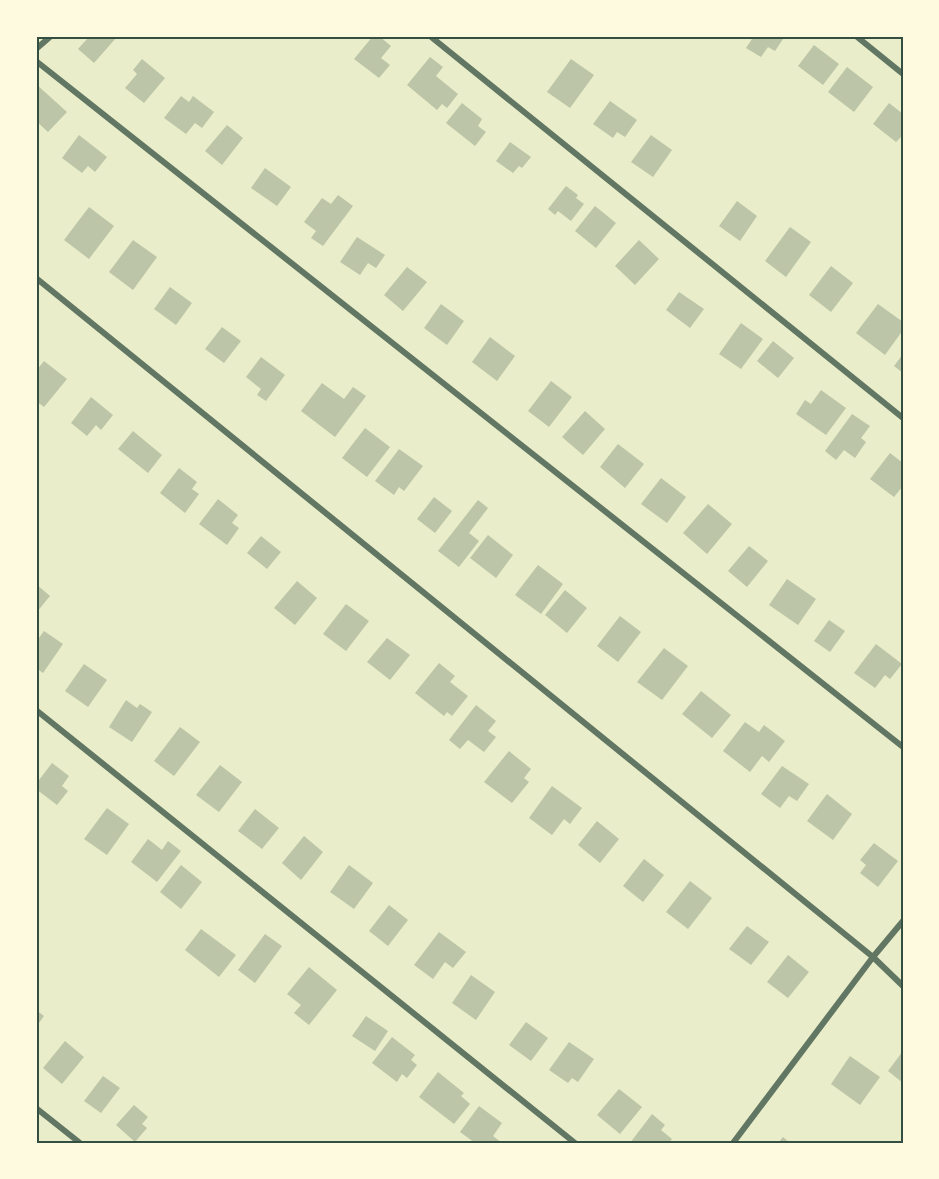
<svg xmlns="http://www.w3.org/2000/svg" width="939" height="1179" viewBox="0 0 939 1179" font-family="Manrope,sans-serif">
<rect width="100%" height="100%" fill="#e9edc9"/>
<path fill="#bcc5a7" d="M85,36H114L116,38L94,63L78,49L88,38Z
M373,36H379L391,46L381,58L390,65L379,78L354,59Z
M754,36H785L775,51L768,47L761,57L746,48Z
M814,45L839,64L823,85L798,66Z
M430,57L443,67L436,76L458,94L447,108L442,104L437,110L407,85Z
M142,59L165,78L144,103L125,88L137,74L133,70Z
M571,59L594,75L570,108L547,92Z
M847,67L873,87L854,112L828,92Z
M36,84L67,112L48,132L36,121Z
M181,96L189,102L193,96L214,112L202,128L195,123L186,134L164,118Z
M610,101L637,120L625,137L617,132L613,138L593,124Z
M462,103L482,119L478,126L486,132L475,146L446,123Z
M889,103L903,114V138L901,137L896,142L873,124Z
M227,125L243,138L222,165L205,151Z
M79,135L107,157L95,172L88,166L82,173L62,158Z
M651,135L672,150L653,177L631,162Z
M510,142L531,157L522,168L519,166L513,173L496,161Z
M265,168L291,187L277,206L251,188Z
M566,186L578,195L576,198L584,204L571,221L558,211L555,215L548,209Z
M338,195L353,206L323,246L311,238L316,231L304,222L322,198L331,204Z
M737,201L757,216L740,241L719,226Z
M595,206L616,223L596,248L575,231Z
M89,207L114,226L89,259L64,240Z
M790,227L811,242L786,277L765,261Z
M357,237L385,255L376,268L368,263L360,275L340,262Z
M133,240L157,257L133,290L109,272Z
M639,240L659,259L635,285L615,266Z
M831,266L853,283L831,312L809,295Z
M407,267L427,282L403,311L384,295Z
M170,287L192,303L176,325L154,309Z
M679,292L704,309L690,328L666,310Z
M441,304L464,321L447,345L424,328Z
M878,304L903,322V330L885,355L856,333Z
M741,323L763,339L741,369L719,354Z
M222,327L241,341L224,363L205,349Z
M490,337L515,356L497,381L472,362Z
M773,341L794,358L778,378L757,361Z
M903,354V373L894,366Z
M261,357L285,375L266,401L257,395L261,389L246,377Z
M44,361L67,379L44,407L36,401V371Z
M551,381L572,397L549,427L528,411Z
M322,383L344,399L353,387L366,396L335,437L301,411Z
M821,390L846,408L826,435L796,414L805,400L811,404Z
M91,397L113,415L101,430L96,425L87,436L71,423Z
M585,411L605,429L583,455L562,437Z
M852,414L870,426L861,438L866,442L855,458L844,450L836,460L825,451Z
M365,428L390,447L367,477L342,458Z
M133,431L162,455L148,473L118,449Z
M618,444L644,464L625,488L600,467Z
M399,449L423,466L404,491L399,487L394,495L375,481Z
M890,453L903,463V486L894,497L870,479Z
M179,468L197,482L192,489L199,494L185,513L160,493Z
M661,478L686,497L667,523L641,504Z
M434,497L452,511L435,533L417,519Z
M218,499L238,515L232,523L239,528L227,545L199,524Z
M478,500L488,508L469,533L479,541L459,567L438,551Z
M708,504L732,524L707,554L683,533Z
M488,535L513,555L496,578L470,558Z
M261,536L281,552L267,569L247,553Z
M749,546L768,561L747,587L728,571Z
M538,565L563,584L541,614L515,595Z
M787,579L816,599L798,625L769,605Z
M297,581L317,598L295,625L274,608Z
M36,584L50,596L36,613Z
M565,590L587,608L567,633L545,615Z
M346,604L369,621L346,651L323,634Z
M620,616L641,632L618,662L597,646Z
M829,620L845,631L830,652L814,641Z
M44,631L63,644L43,673L36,668V642Z
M387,638L410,655L390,680L367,662Z
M876,644L902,664L890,679L885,675L875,688L854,673Z
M664,648L688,666L662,700L637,682Z
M439,663L455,676L450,682L468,696L452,716L447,712L444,716L415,693Z
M84,664L107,680L88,707L65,691Z
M701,691L731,715L712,738L682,714Z
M126,700L137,708L140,704L152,712L132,742L109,727Z
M476,705L496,721L488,731L496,737L484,752L468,740L460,749L449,740Z
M745,722L759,732L764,725L785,741L769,762L762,756L750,772L723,751Z
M180,727L200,742L174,776L154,761Z
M509,751L531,769L524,778L529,782L512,803L484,782Z
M52,763L69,776L62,786L68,791L57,805L36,789V784Z
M220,765L242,782L219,812L196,795Z
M782,766L809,784L797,801L789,796L780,808L761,794Z
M552,786L582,808L570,824L564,819L552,835L529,818Z
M827,794L852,814L833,840L807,821Z
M107,808L129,824L107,855L84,839Z
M255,809L279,828L262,849L238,831Z
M597,821L619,839L600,863L578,845Z
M304,836L323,852L301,880L282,863Z
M148,839L162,850L168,841L181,851L157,882L131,862Z
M874,843L898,861L878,887L860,873L866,865L860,860Z
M644,859L664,875L643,902L623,886Z
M181,865L202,882L181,909L160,892Z
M349,865L373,883L354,909L330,892Z
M690,881L712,898L688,929L666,912Z
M389,905L408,920L388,946L369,931Z
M747,926L769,942L751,965L729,949Z
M201,929L236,955L219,977L185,950Z
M439,932L466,952L453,968L445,962L433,979L414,965Z
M265,934L282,946L255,983L238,970Z
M788,955L809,972L788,998L767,982Z
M309,967L337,990L309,1025L294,1013L301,1005L287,994Z
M471,975L495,992L476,1020L452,1003Z
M36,1010L44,1016L36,1027Z
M366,1016L388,1031L375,1051L352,1036Z
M526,1022L548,1038L531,1061L509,1045Z
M392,1037L415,1055L411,1060L417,1065L407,1078L402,1074L397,1082L372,1063Z
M65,1041L84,1057L62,1084L43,1068Z
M569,1042L594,1059L578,1082L572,1078L568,1083L549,1070Z
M903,1051V1083L888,1071Z
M850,1056L880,1077L860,1105L831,1084Z
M438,1072L464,1093L461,1096L470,1104L454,1124L419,1097Z
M103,1076L120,1088L101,1113L84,1101Z
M619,1089L642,1107L620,1134L597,1115Z
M134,1105L148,1117L142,1124L147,1128L135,1142L116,1125Z
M479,1106L502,1123L493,1136L502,1143H475L460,1132Z
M652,1114L665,1125L661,1130L672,1139L669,1143H630Z
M783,1137L790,1143H778Z"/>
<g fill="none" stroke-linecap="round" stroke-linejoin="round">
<path stroke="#617663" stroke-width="6" d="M430,36L903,418
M856,36L903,74
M36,49L51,36
M36,61L903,747
M36,278L873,957L903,986
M36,710L575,1143
M36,1108L80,1143
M733,1143L873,957L903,921"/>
</g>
<rect width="939" height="1179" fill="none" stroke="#fefae0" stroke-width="75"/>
<rect x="38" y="38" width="864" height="1104" fill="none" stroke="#344e41" stroke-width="2"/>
</svg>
